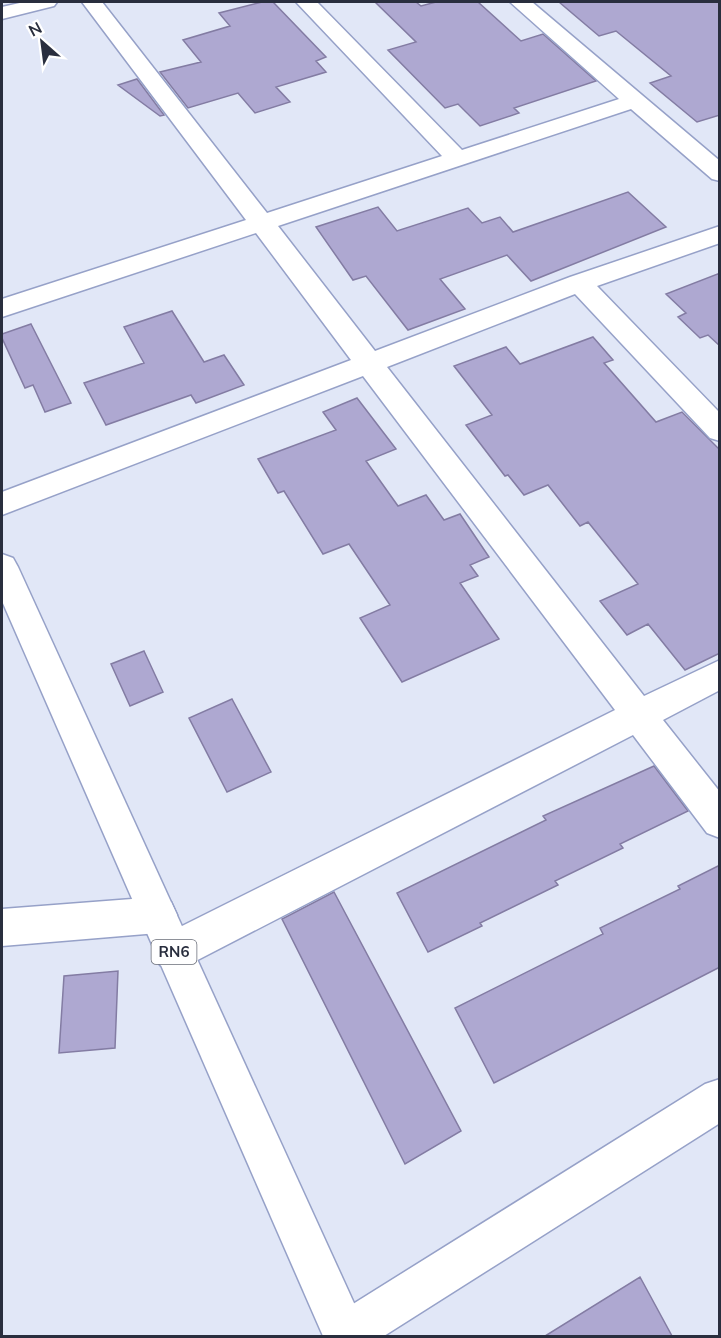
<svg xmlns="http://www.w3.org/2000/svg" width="721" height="1338" viewBox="0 0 721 1338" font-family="Mulish,sans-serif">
<rect width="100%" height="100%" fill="#e1e7f7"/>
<path fill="#aea8d1" stroke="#837ca3" stroke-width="1.5" d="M262,2H273L326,57L316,61L326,72L276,87L290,102L255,113L238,93L188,108L160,72L201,62L183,40L230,26L219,13Z
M375,2H416L421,6L436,2H478L521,41L543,34L596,81L514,108L519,113L480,126L458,104L445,108L388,50L416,42Z
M559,2H720V115L697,122L650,83L671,76L616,31L599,36Z
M137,79L164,115L160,116L118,85Z
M628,192L666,227L531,281L507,255L440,279L465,309L408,330L366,276L353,280L316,227L378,207L397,231L468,208L482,223L500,217L513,232Z
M720,273V346L708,335L700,338L678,317L686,313L666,294Z
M172,311L204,362L224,355L244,385L196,403L191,395L106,425L84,383L144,363L124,327Z
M31,324L71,403L45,412L33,385L25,388L2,338V334Z
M593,337L613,360L604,363L656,422L682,412L720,450V653L685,670L648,624L627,635L600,601L638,584L588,522L580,526L548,485L524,495L508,475L505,476L466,425L492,415L454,366L506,347L520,364Z
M357,398L396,449L366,461L398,506L426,495L444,520L460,514L489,557L470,565L478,576L460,583L499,639L402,682L360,618L390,605L349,544L323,554L284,491L278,493L258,459L336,430L323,412Z
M144,651L163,692L130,706L111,664Z
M232,699L271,772L227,792L189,718Z
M654,766L688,811L620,844L623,848L555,881L558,885L480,923L482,926L428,952L397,893L546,820L543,816Z
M720,865V967L494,1083L455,1008L603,934L600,928L680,889L678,886Z
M334,892L461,1131L405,1164L282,919Z
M118,971L115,1048L59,1053L64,976Z
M640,1277L672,1336H545Z"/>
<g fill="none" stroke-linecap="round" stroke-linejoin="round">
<g stroke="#96a1c8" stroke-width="3">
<path id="minor" d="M24,2H57L54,6L2,19V7Z
M82,2H102L267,213L442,156L296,2H317L462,150L619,99L510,2H532L720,161V181L712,179L631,109L278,226L375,351L570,277L720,226V243L597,286L720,413V441L710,438L575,294L387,367L644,696L720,660V690L663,720L720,792V838L707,833L633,735L188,965L174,970L160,965L155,951L160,937L615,710L363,376L2,515V492L351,360L256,233L2,317V299L246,220Z
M158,897L171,902L177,915L171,928L158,933L2,946V909Z
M720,1079V1123L384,1336H323L329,1319L705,1084Z"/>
</g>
<g stroke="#96a1c8" stroke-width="3">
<path id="major" d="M2,554L13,558L18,567L369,1336H323L2,601Z"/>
</g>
<use href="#minor" fill="#fff" fill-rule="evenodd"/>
<use href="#major" fill="#fff" fill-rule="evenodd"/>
</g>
<g text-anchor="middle" stroke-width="4.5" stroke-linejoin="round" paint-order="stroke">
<rect fill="#fff" stroke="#696d78" stroke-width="1.5" x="151.5" y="940" width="45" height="24" rx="4.5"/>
<g font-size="15" font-weight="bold" fill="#292e3e">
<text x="174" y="957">RN6</text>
</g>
</g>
<rect width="721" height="1338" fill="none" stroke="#292e3e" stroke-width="6"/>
<g transform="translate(42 42) rotate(332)" stroke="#ffffff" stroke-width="4.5" paint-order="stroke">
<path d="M0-4.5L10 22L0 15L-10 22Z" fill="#292e3e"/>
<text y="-9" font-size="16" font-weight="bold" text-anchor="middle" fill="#292e3e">N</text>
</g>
</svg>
